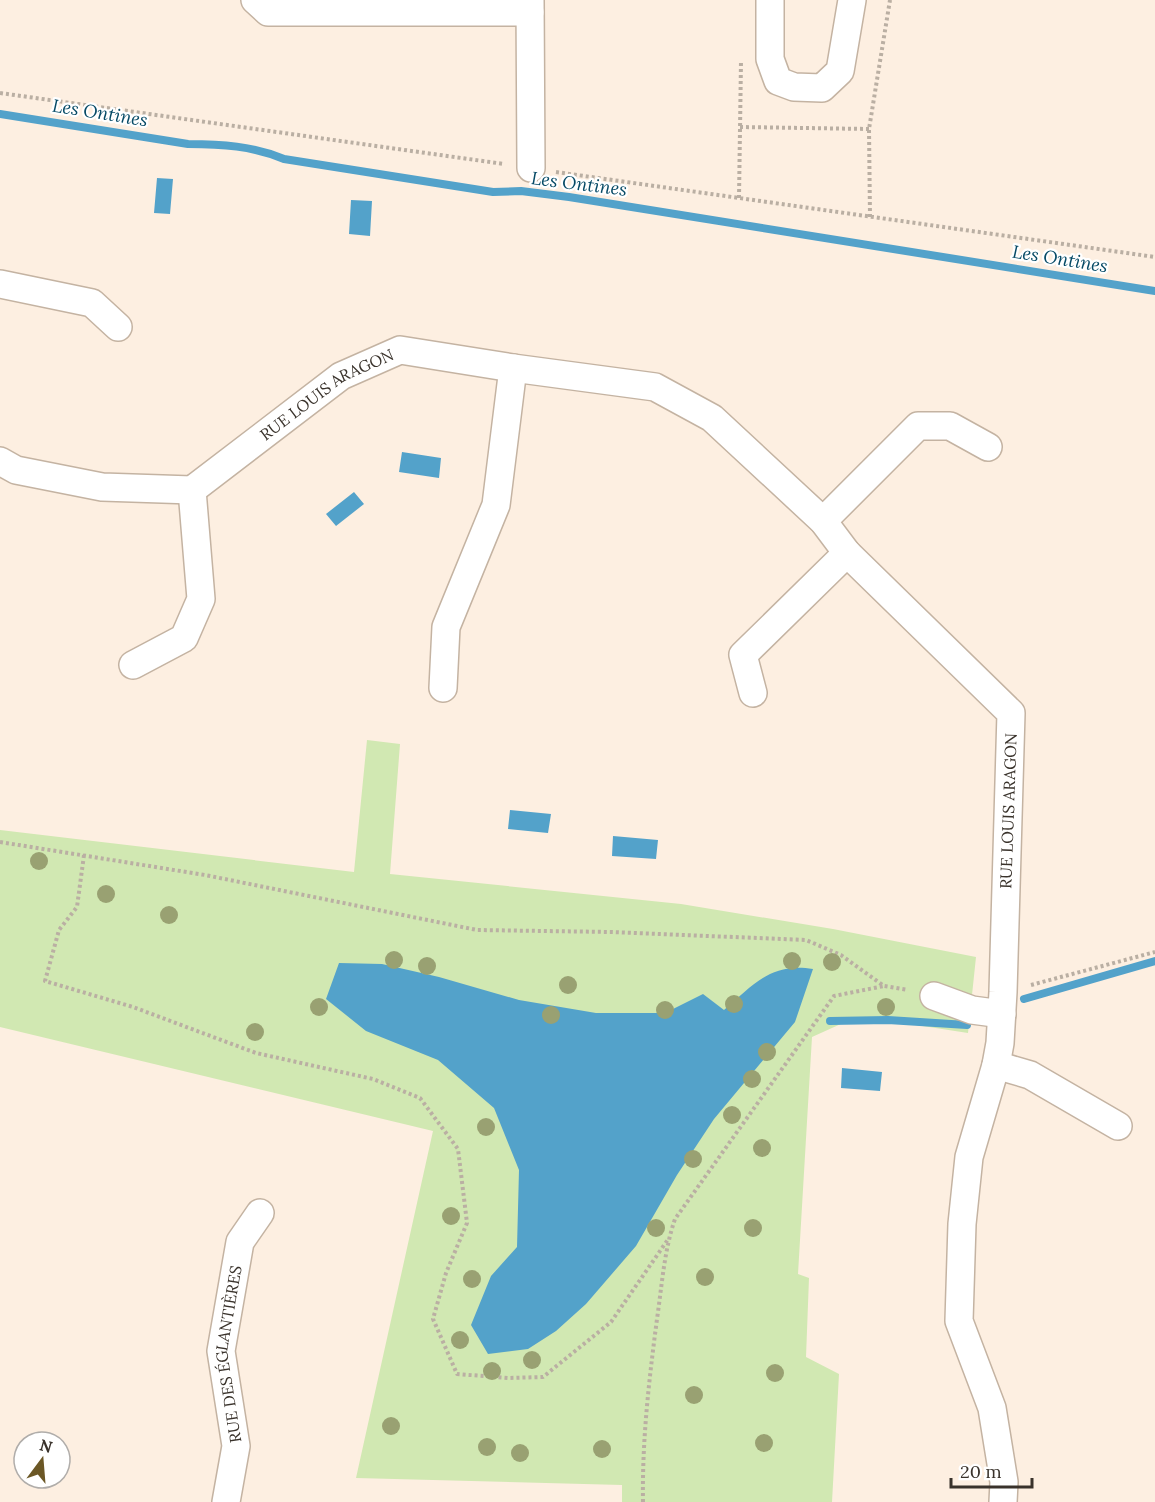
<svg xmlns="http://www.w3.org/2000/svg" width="1155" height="1502" viewBox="0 0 1155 1502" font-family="Lora,serif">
<rect width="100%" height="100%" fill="#fdefe1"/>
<path fill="#d1e8b2" d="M367,740L400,744L390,874L681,904L833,929L976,957L968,1033L903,1023H843L812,1037L798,1274L809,1278L806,1357L839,1374L832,1502H622V1485L356,1478L433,1131L0,1027V830L354,872Z"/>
<path fill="#53a2ca" d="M157,178L173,179L170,214L154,213Z
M351,200L372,201L370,236L349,234Z
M402,452L441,458L439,478L399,472Z
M354,492L364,504L336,526L326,514Z
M510,810L551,814L548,833L508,829Z
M613,836L658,840L656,859L612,856Z
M339,963L382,964L439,977L519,1000L596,1013H665L703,994L724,1010C753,985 771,962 813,969L795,1022L714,1119L677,1175L636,1246L586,1304L556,1331L528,1349L488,1354L471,1325L491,1276L517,1247L519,1170L494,1108L438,1060L366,1031L326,999Z
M842,1068L882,1072L880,1091L841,1088Z"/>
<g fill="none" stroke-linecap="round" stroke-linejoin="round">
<path stroke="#53a2ca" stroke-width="8" d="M0,114L188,144C221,144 253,146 284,159L493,192L521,191L569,197L1155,291
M1024,999L1155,961
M830,1021L888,1020L967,1025"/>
<g stroke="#c4b3a2" stroke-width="30">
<g id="minor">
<path d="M255,0L268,12H530"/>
<path d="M530,0L531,168"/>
<path d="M770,0V59L778,81L794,87L822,88L840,71L852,0"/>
<path d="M0,284L92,303L118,327"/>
<path id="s1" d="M0,461L16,470L102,487L192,490L341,376L400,350L513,368L655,387L712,418L823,521L847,553L1011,713L1003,992L1000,1043L996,1065L969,1157L962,1224L959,1321L992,1408L1004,1482L1003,1502"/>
<path d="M823,521L918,426H950L988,447"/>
<path d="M133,665L184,638L201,599L192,490"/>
<path d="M443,688L446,627L496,505L513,368"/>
<path d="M753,693L743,655L847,553"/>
<path d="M934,996L972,1010L1002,1014"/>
<path d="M996,1065L1030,1075L1118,1126"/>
<path id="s2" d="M226,1502L236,1446L221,1351L240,1242L260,1213"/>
</g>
</g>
<path stroke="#baafa3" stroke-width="4" stroke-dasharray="3 3" stroke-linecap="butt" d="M0,93L504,164
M740,127L869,129
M556,172L1155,257
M739,198L741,61
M870,217L869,129L890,0
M0,842L205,875L477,930L611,932L806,940L841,955L884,986L908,990
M84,855L77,907L59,930L45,981L133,1007L256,1053L373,1079L420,1098L458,1149L467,1223L446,1273L433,1319L457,1374L509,1378L543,1377L611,1322L669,1238
M1031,985L1155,952
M643,1502C642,1440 649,1380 657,1319C662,1285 664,1251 675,1219L834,996L884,986"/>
<use href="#minor" stroke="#fff" stroke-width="27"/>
</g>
<g fill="#99a172">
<circle cx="39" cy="861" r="9"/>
<circle cx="106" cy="894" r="9"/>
<circle cx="169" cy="915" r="9"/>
<circle cx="394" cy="960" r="9"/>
<circle cx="792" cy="961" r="9"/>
<circle cx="832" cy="962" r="9"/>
<circle cx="427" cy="966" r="9"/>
<circle cx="568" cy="985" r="9"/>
<circle cx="734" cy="1004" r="9"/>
<circle cx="319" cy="1007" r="9"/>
<circle cx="886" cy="1007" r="9"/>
<circle cx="665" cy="1010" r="9"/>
<circle cx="551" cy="1015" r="9"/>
<circle cx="255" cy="1032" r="9"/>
<circle cx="767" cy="1052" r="9"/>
<circle cx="752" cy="1079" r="9"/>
<circle cx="732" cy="1115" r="9"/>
<circle cx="486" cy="1127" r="9"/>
<circle cx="762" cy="1148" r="9"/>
<circle cx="693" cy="1159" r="9"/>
<circle cx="451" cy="1216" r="9"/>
<circle cx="656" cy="1228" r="9"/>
<circle cx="753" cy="1228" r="9"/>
<circle cx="705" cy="1277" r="9"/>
<circle cx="472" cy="1279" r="9"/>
<circle cx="460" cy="1340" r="9"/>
<circle cx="532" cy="1360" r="9"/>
<circle cx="492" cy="1371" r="9"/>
<circle cx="775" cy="1373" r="9"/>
<circle cx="694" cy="1395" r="9"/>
<circle cx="391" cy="1426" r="9"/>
<circle cx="764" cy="1443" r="9"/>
<circle cx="487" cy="1447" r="9"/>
<circle cx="602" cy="1449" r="9"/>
<circle cx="520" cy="1453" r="9"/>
</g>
<g text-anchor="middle" stroke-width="4.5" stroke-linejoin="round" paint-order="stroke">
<g font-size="16" fill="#39322b" stroke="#fff">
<text dy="6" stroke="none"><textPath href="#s1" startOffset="362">RUE LOUIS ARAGON</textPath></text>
<text transform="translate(1008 811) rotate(-88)" y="6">RUE LOUIS ARAGON</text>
<text dy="6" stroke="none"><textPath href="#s2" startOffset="150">RUE DES ÉGLANTIÈRES</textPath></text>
</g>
<g font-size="18" font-style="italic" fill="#064a66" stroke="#fff">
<text transform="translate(100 113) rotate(9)" y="6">Les Ontines</text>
<text transform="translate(579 184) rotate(7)" y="6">Les Ontines</text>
<text transform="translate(1060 259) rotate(9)" y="6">Les Ontines</text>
</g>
</g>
<g transform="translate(42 1460) rotate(16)"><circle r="28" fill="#ffffff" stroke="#b0adaa" stroke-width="1.5"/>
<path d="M0-4.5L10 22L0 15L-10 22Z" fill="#6b5725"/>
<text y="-9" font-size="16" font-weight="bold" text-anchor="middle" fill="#39322b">N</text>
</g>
<path d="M951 1478v9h81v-9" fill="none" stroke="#39322b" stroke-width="3"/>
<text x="960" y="1478" font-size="18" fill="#39322b" stroke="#ffffff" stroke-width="4.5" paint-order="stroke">20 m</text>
</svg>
